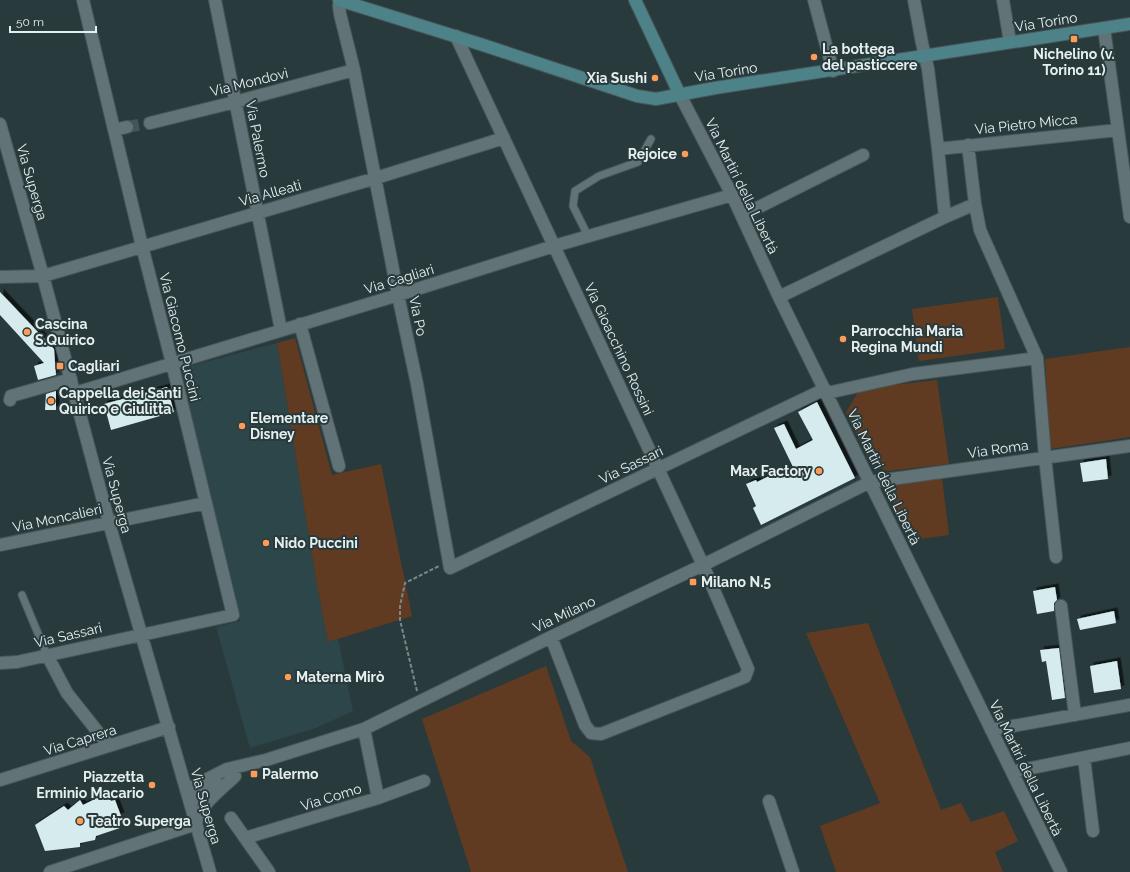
<svg xmlns="http://www.w3.org/2000/svg" width="1130" height="872" viewBox="0 0 1130 872" font-family="Raleway,sans-serif">
<defs>
<filter id="shadow"><feDropShadow dx="3.5" dy="-3.5" stdDeviation="0" flood-color="#0009"/></filter>
</defs>
<rect width="100%" height="100%" fill="#293a3c"/>
<path fill="#2d4649" d="M277,343L317,585L328,642L338,639L353,711L316,728L250,748L216,627L240,621L237,601L179,369Z"/>
<path fill="#613b21" d="M998,297L1005,349L919,361L912,309Z
M295,338L332,475L381,464L412,616L328,642L317,585L277,343Z
M1130,347V437L1050,449L1045,359Z
M937,380L949,464L887,471L870,463L846,412L860,389Z
M942,478L949,535L912,540L890,496L895,485Z
M868,623L941,810L961,803L971,822L1004,811L1018,841L995,852L1003,872H836L820,826L880,803L806,633Z
M546,666L571,741L590,757L628,872H471L422,719Z"/>
<path fill="#d6ebee" filter="url(#shadow)" d="M0,292L54,349L56,375L38,380L34,366L44,363L0,315Z
M167,387L174,412L111,430L104,404Z
M56,391V410H45L46,394Z
M817,402L855,478L761,525L753,508L756,506L746,484L756,480L757,482L771,475L773,478L793,467L774,428L784,424L796,449L813,440L798,412Z
M1106,459L1108,479L1083,482L1080,463Z
M1055,587L1057,600L1054,603V611L1037,614L1033,591Z
M1114,611L1116,623L1080,630L1077,619Z
M1059,648L1065,698L1052,700L1046,661L1042,662L1040,650Z
M1117,661L1121,689L1094,693L1090,666Z
M107,793L111,801L115,800L121,816L117,817L120,828L96,836L95,840L80,843V847L45,851L35,825L64,806L68,810L80,800L83,805Z"/>
<g fill="none" stroke-linecap="round" stroke-linejoin="round">
<path stroke="#455557" stroke-width="12" stroke-dasharray="12 6" stroke-linecap="butt" d="M127,127L150,123"/>
<g stroke="#475758" stroke-width="9">
<path id="lane" d="M588,236L573,206L575,191L599,176L638,162L651,139
M22,595L47,655"/>
</g>
<g stroke="#475758" stroke-width="14">
<path id="street" d="M215,0L281,330
M340,0L339,6L340,14L354,70L398,295L417,384L450,568L825,389
M814,0L833,71
M914,0L922,43L928,69L938,149L945,217
M1003,0L1010,42
M1104,28L1130,217
M456,36L703,565L748,669L745,677L601,734L591,733L585,725L551,637
M680,95L732,195L779,297L1061,872
M150,123L235,102L354,70
M0,124L43,276L109,523L210,872
M114,130L127,127
M968,145L975,204L980,230L1037,358L1045,457L1056,557
M938,149L1118,130
M743,217L753,210L863,155
M0,277L43,276L376,178L504,138
M779,297L945,217L975,204
M300,324L339,466
M75,393L398,295L554,246L732,195
M827,393L913,374L1037,358
M10,400L11,396L71,379
M0,545L206,503
M1061,606L1075,715
M47,655L67,693L109,746
M0,663L17,662L233,615L172,363L142,246L83,0
M364,729L378,798
M991,730L1130,705
M1084,758L1093,831
M1012,772L1130,748
M0,780L169,727
M186,790L227,769L266,760L364,729L551,637L703,565L870,482L1130,446
M769,801L793,872
M190,802L219,785
M231,818L269,872
M245,838L378,798L424,781
M50,872L196,824C199,805 222,789 235,776"/>
</g>
<g stroke="#475758" stroke-width="14">
<path id="secondary" d="M339,0L483,45L637,96L656,99L715,88L1130,24
M635,0L680,95"/>
</g>
<path stroke="#7a888a" stroke-width="2" stroke-dasharray="4 2" stroke-linecap="butt" d="M417,691L400,620V606L405,583L439,566"/>
<use href="#lane" stroke="#617376" stroke-width="7"/>
<use href="#street" stroke="#617376" stroke-width="12"/>
<use href="#secondary" stroke="#4e8289" stroke-width="12"/>
</g>
<g fill="#fe9c57" stroke="#293a3c" stroke-width="1.5">
<rect x="1070" y="35" width="8" height="8" rx="2"/>
<circle cx="814" cy="57" r="4"/>
<circle cx="655" cy="78" r="4"/>
<circle cx="685" cy="154" r="4"/>
<circle cx="27" cy="332" r="4"/>
<circle cx="843" cy="339" r="4"/>
<rect x="56" y="362" width="8" height="8" rx="2"/>
<circle cx="51" cy="401" r="4"/>
<circle cx="242" cy="426" r="4"/>
<circle cx="819" cy="471" r="4"/>
<circle cx="266" cy="543" r="4"/>
<rect x="689" y="578" width="8" height="8" rx="2"/>
<circle cx="288" cy="677" r="4"/>
<rect x="250" y="770" width="8" height="8" rx="2"/>
<circle cx="152" cy="785" r="4"/>
<circle cx="80" cy="821" r="4"/>
</g>
<g text-anchor="middle" stroke-width="4" stroke-linejoin="round" paint-order="stroke">
<g font-size="14" fill="#e5eff0" stroke="#293a3c">
<text transform="translate(1046 22) rotate(-9)" y="5">Via Torino</text>
<text transform="translate(726 72) rotate(-9)" y="5">Via Torino</text>
<text transform="translate(249 82) rotate(-14)" y="5">Via Mondovì</text>
<text transform="translate(1026 124) rotate(-6)" y="5">Via Pietro Micca</text>
<text transform="translate(258 139) rotate(79)" y="5">Via Palermo</text>
<text transform="translate(32 182) rotate(74)" y="5">Via Superga</text>
<text transform="translate(742 186) rotate(64)" y="5">Via Martiri della Libertà</text>
<text transform="translate(270 193) rotate(-16)" y="5">Via Alleati</text>
<text transform="translate(399 279) rotate(-17)" y="5">Via Cagliari</text>
<text transform="translate(418 316) rotate(78)" y="5">Via Po</text>
<text transform="translate(180 337) rotate(76)" y="5">Via Giacomo Puccini</text>
<text transform="translate(619 349) rotate(65)" y="5">Via Gioacchino Rossini</text>
<text transform="translate(998 449) rotate(-8)" y="5">Via Roma</text>
<text transform="translate(631 465) rotate(-26)" y="5">Via Sassari</text>
<text transform="translate(884 477) rotate(64)" y="5">Via Martiri della Libertà</text>
<text transform="translate(117 495) rotate(75)" y="5">Via Superga</text>
<text transform="translate(57 518) rotate(-12)" y="5">Via Moncalieri</text>
<text transform="translate(564 614) rotate(-25)" y="5">Via Milano</text>
<text transform="translate(68 635) rotate(-13)" y="5">Via Sassari</text>
<text transform="translate(80 740) rotate(-17)" y="5">Via Caprera</text>
<text transform="translate(1026 768) rotate(64)" y="5">Via Martiri della Libertà</text>
<text transform="translate(331 797) rotate(-17)" y="5">Via Como</text>
<text transform="translate(206 806) rotate(74)" y="5">Via Superga</text>
</g>
<g font-size="14" font-weight="bold" fill="#e5eff0" stroke="#293a3c" text-anchor="start">
<text x="822" y="54">La bottega<tspan x="822" dy="16">del pasticcere</tspan></text>
<text x="1074" y="59" text-anchor="middle">Nichelino (v.<tspan x="1074" dy="16">Torino 11)</tspan></text>
<text x="647" y="83" text-anchor="end">Xia Sushi</text>
<text x="677" y="159" text-anchor="end">Rejoice</text>
<text x="35" y="329">Cascina<tspan x="35" dy="16">S.Quirico</tspan></text>
<text x="851" y="336">Parrocchia Maria<tspan x="851" dy="16">Regina Mundi</tspan></text>
<text x="68" y="371">Cagliari</text>
<text x="59" y="398">Cappella dei Santi<tspan x="59" dy="16">Quirico e Giulitta</tspan></text>
<text x="250" y="423">Elementare<tspan x="250" dy="16">Disney</tspan></text>
<text x="811" y="476" text-anchor="end">Max Factory</text>
<text x="274" y="548">Nido Puccini</text>
<text x="701" y="587">Milano N.5</text>
<text x="296" y="682">Materna Mirò</text>
<text x="262" y="779">Palermo</text>
<text x="144" y="782" text-anchor="end">Piazzetta<tspan x="144" dy="16">Erminio Macario</tspan></text>
<text x="88" y="826">Teatro Superga</text>
</g>
</g>
<path d="M10 26v6h86v-6" fill="none" stroke="#e5eff0" stroke-width="2"/>
<text x="16" y="26" font-size="12" fill="#e5eff0" stroke="#293a3c" stroke-width="3" paint-order="stroke">50 m</text>
</svg>
